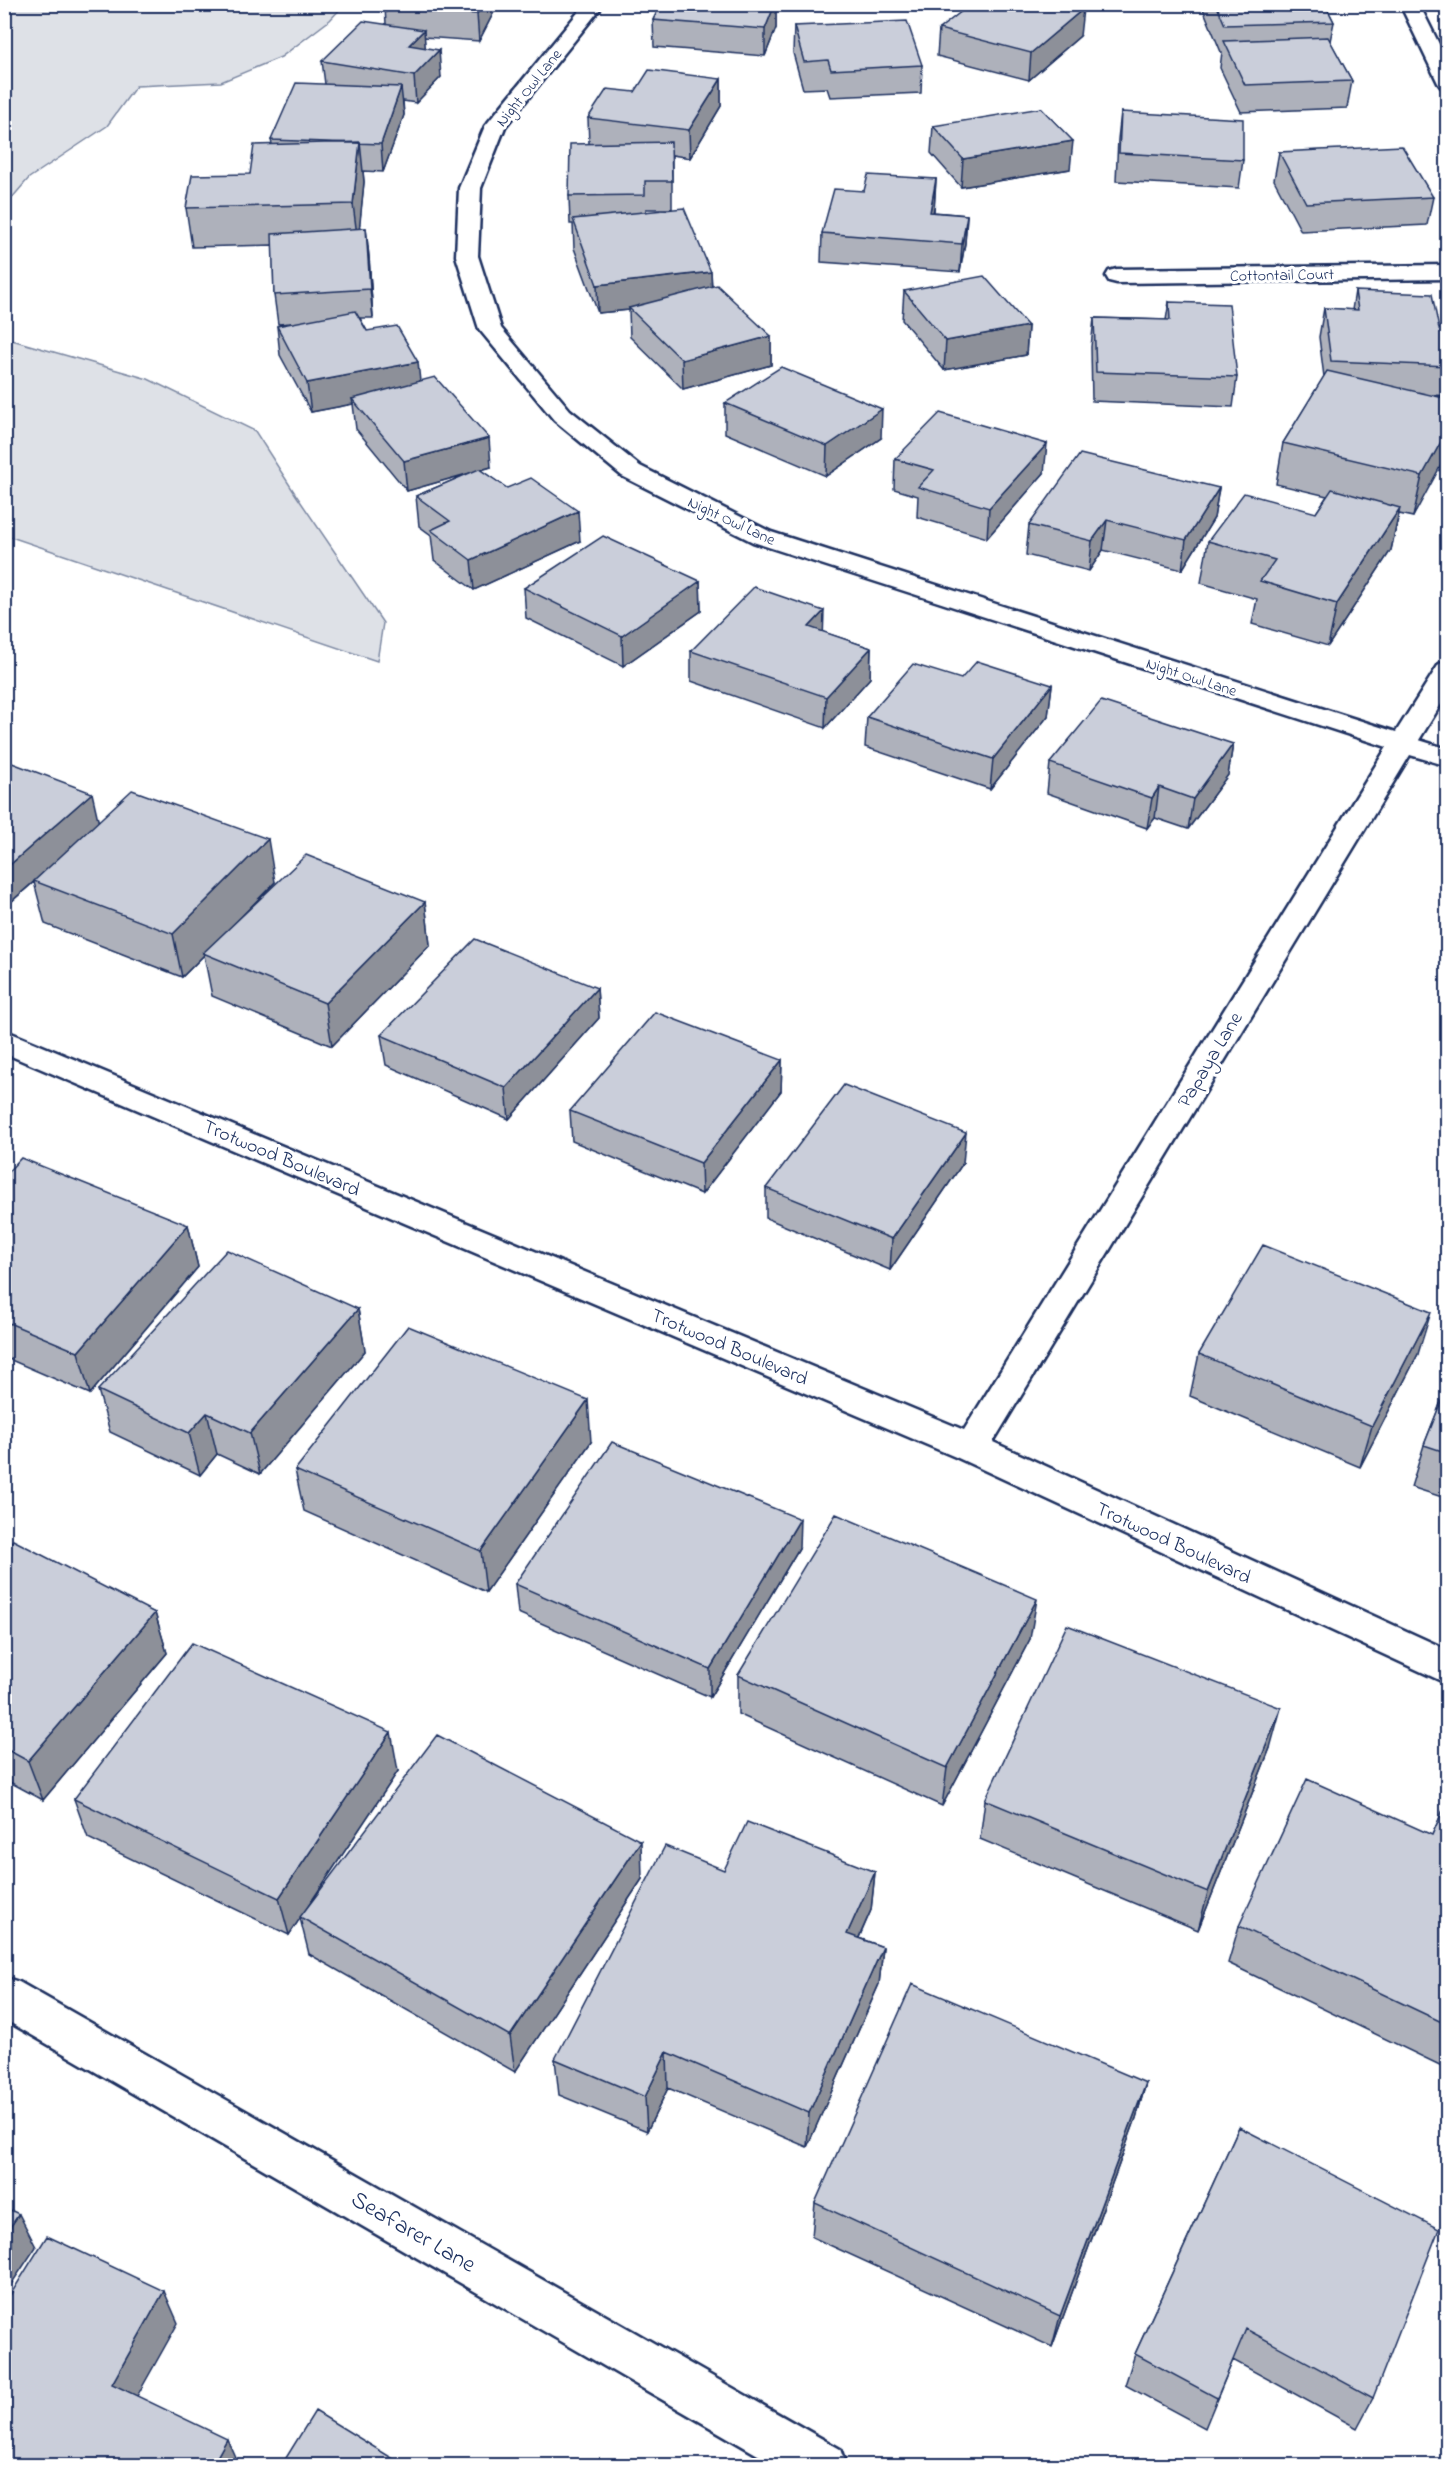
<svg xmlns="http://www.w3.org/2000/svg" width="1452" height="2470" viewBox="0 0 1452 2470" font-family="'Indie Flower',sans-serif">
<rect width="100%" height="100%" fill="#fff"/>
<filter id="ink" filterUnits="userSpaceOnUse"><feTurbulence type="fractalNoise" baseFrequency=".0167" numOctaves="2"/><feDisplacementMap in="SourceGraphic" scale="12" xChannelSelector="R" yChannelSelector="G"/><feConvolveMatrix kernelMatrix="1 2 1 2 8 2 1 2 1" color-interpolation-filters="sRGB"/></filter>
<g filter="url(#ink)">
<path fill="#dee1e7" stroke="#7c88a2" stroke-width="1.5" d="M5,4H344V5L330,20L281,57L221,82L136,86L107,126L29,178L5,206Z
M5,338L148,379L255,431L296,495L383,623L377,661L5,535Z"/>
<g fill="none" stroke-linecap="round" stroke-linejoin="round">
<g stroke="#1b2f5e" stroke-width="5">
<path id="minor" d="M585,4H604L505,127L481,188L478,256L501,328L570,410L640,466L771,532L1396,732L1439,664L1448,662V693L1419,740L1448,749V766L1410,755L993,1442L1448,1650V1684L958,1458L4,1053V1030L964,1430L1387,747L753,542L622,476L554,420L479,329L456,256L459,188L485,126Z
M1400,4H1419L1448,62V89L1441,87L1438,83Z
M1448,265V279L1117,283L1109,281L1106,276L1109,271L1117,269Z
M4,1977L19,1982L840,2449L846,2466H777L4,2019Z"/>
</g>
<use href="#minor" fill="#fff" fill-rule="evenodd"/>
</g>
<path fill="#aeb1bb" stroke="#1b2f5e" stroke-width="1.5" d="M498,4L479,41L424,37L425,48L441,77L416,103L403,101L404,115L383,172L363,171L364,182L359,229L366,228L369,257L373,318H360L367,331L420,381L491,467L481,470L580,541L474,590L434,560L431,535L419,526L416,496L470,473L407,491L356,429L353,404L311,412L280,355L277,326L291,323L278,324L274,295L273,245L192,247L186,208L250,174L272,144L271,140L325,84L322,61L386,24L385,7Z
M661,4H776V28L765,56L654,47L653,20Z
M1201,4H1325L1334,22L1330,41L1352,81L1347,108L1241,112L1220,68L1222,52H1221Z
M794,26L922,65L921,93L830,97L827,88L803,89L793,53Z
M939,29L1080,36L1029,80L937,56Z
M721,79V106L690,158L672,155V209H646V212L711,272L712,286L771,336V365L683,389L630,337L629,310L598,313L574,248L573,224H570L569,196L589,144L588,118L635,92Z
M1121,112L1243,160L1239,188L1116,181L1118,139Z
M933,126L1070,169L961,187L931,153Z
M1279,152L1433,197L1427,225L1301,231L1274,180Z
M936,179L934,212L967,215L965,243L960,272L821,262L822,233L864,191Z
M904,291L1028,326L1026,355L944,370L902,320Z
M1355,291L1439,329L1448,330V396L1432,395L1448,399L1413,517L1399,514L1391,550L1328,646L1252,624L1257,599L1201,583L1208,541L1316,513L1327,496L1276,484L1283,443L1324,377L1319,337L1324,308L1352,310Z
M1169,302L1237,377L1233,407L1092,401L1091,347L1094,318L1166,320Z
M725,403L881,438L826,476L725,433Z
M895,459L1044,473L987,538L917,517L918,496L894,489Z
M1219,488L1214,518L1182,570L1103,550L1089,571L1026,555L1029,525Z
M700,581L701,611L623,666L526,618L524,588Z
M823,632L871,648L870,678L825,728L691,681V651Z
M961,679L1052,685L1048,716L990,789L865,747L867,717Z
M1233,744L1228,775L1188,829L1155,818L1147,828L1047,793L1050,763Z
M4,760L99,821L275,882L236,922L425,902L430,945L332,1046L212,996L204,955L182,977L45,924L34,882L4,908Z
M597,988L599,1018L509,1119L386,1065L381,1035Z
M782,1060L781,1091L702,1194L572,1141L570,1111Z
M963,1163L890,1270L766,1218V1188Z
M4,1176L188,1225L198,1267L90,1394L4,1357Z
M358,1309L365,1351L260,1474L217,1454L200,1475L110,1432L98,1390Z
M1199,1354H1418L1360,1467L1190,1396Z
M1448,1384V1499L1411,1487L1424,1445Z
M591,1442L486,1592L304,1511L295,1470Z
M799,1548L710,1697L518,1613L515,1584Z
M4,1550L155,1613L167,1653L43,1800L4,1779Z
M1030,1639L942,1806L738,1714V1675Z
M1270,1748L1198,1930L980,1839L985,1800Z
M398,1771L308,1906L642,1879L515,2072L309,1954L300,1918L289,1935L88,1838L74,1799Z
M1448,1799V2069L1228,1963L1239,1926L1432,1835Z
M724,1870L875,1872L871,1910L859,1938L883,1947L879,1984L807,2147L668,2088L647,2131L559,2095L555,2059Z
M1146,2083L1136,2118L1052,2347L812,2237L815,2203Z
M1239,2127L1373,2398L1357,2428L1233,2360L1205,2428L1125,2385L1135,2354Z"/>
<path fill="#8d9099" stroke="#1b2f5e" stroke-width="1.5" d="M482,4H498L479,41L477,14Z
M775,4H776V28L765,56V29Z
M1083,9L1080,36L1029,80L1031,53Z
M424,30L426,57L409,45Z
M439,50L441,77L416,103L414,76Z
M721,79V106L690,158L689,130Z
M401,87L404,115L383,172L381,144Z
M1073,141L1070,169L961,187L963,159Z
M360,142L364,182L358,243L353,204Z
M936,179L934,208L928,240L930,212Z
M967,215L965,243L960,272L962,244Z
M366,228L369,257L373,318L370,289Z
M711,272L712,301L629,308V310L598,313L597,285Z
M1028,326L1026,355L944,370L946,341Z
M771,336V365L683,389L682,360Z
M418,362L421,391L352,399L353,404L311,412L307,383Z
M882,409L881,438L826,476L827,446Z
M1448,429V452L1413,517L1422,476Z
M489,438L491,467L407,491L404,461Z
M1047,444L1044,473L987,538L989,508Z
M1219,488L1214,518L1182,570L1186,540Z
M1400,508L1391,550L1328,646L1337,604Z
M578,511L580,541L474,590L471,560Z
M1107,520L1103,550L1089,571L1092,541Z
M700,581L701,611L623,666L622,636Z
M824,611L823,641L809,627Z
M871,648L870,678L825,728L826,697Z
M1052,685L1048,716L990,789L993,759Z
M1233,744L1228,775L1188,829L1193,799Z
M1159,787L1155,818L1147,828L1152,798Z
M92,793L99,824L4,908V870Z
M268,839L275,882L205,954L203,953L204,955L182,977L173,934Z
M425,902L430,945L332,1046L325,1003Z
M597,988L599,1018L509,1119L506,1088Z
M782,1060L781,1091L702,1194L701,1163Z
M966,1133L963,1163L890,1270L892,1239Z
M188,1225L198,1267L90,1394L78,1352Z
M358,1309L365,1351L260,1474L250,1433Z
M1431,1312L1418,1354L1360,1467L1372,1426Z
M588,1400L591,1442L486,1592L481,1551Z
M207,1413L217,1454L200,1475L189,1433Z
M800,1519L799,1548L710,1697V1669Z
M1037,1599L1030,1639L942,1806L947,1768Z
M155,1613L167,1653L43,1800L28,1761Z
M1281,1708L1270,1748L1198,1930L1208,1892Z
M391,1732L398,1771L289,1935L279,1898Z
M641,1841L642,1879L515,2072L510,2036Z
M875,1872L871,1910L844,1971L847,1934Z
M883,1947L879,1984L807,2147L809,2113Z
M667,2052L668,2088L647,2131L645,2097Z
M1146,2083L1136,2118L1052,2347L1060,2316Z
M19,2214L36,2247L4,2295V2236Z
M164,2291L178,2323L127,2414L112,2384Z
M227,2439L239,2466H212Z"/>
<path fill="#caceda" stroke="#1b2f5e" stroke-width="1.5" d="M386,4H482L477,14L385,7Z
M661,4H775L765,29L653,20Z
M971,4H1063L1083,9L1031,53L939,29Z
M1216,4H1325L1334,22L1225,25Z
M363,21L424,30L409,45L439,50L414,76L322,61Z
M907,21L922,65L831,70L828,60L804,62L794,26Z
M1328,37L1352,81L1245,85L1224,41Z
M649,70L721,79L689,130L588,118L607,89L635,92Z
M296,83L401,87L381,144L271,140Z
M1041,108L1073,141L963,159L933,126Z
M1121,112L1243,119V160L1119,153Z
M360,142L353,204L186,208L192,175L250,174L254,145Z
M671,142L672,181H645V195L569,196L570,144Z
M1402,146L1433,197L1306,203L1279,152Z
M868,175L936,179L930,212L967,215L962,244L822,233L834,189L864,191Z
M684,208L711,272L597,285L573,219Z
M366,228L370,289L274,295L272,234Z
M984,276L1028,326L946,341L904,291Z
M717,285L771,336L682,360L629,308Z
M1355,291L1432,294L1439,329L1448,330V366L1331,361L1324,308L1358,310Z
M1169,302L1229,304L1237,377L1096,372L1094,318L1170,320Z
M355,311L367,331L397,326L418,362L307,383L277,326Z
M781,367L882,409L827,446L725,403Z
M1327,371L1448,399V429L1422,476L1283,443Z
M435,377L489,438L404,461L352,399Z
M940,413L1047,444L989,508L918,487L934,470L895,459Z
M1080,454L1219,488L1186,540L1107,520L1092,541L1029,525Z
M479,469L507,488L531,478L578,511L471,560L431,530L450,521L416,496Z
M1332,489L1400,508L1337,604L1260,581L1275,560L1208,541L1244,493L1316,513Z
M603,536L700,581L622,636L524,588Z
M754,587L824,611L809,627L871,648L826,697L691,651Z
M977,661L1052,685L993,759L867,717L913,664L961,679Z
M1101,701L1233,744L1193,799L1159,787L1152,798L1050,763Z
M4,760L92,793L4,870Z
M132,790L268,839L173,934L34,881Z
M306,855L425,902L325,1003L203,953Z
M475,939L597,988L506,1088L381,1035Z
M655,1012L782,1060L701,1163L570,1111Z
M844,1085L966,1133L892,1239L766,1188Z
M21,1158L188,1225L78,1352L4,1321V1176Z
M1263,1245L1431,1312L1372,1426L1199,1354Z
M227,1250L358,1309L250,1433L207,1413L189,1433L98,1390Z
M408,1326L588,1400L481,1551L295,1470Z
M1448,1384V1453L1424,1445Z
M612,1442L800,1519L710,1669L515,1584Z
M836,1514L1037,1599L947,1768L738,1675Z
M13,1540L155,1613L28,1761L4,1748V1550Z
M1067,1625L1281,1708L1208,1892L985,1800Z
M192,1643L391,1732L279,1898L74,1799Z
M437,1735L641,1841L510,2036L300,1917Z
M1307,1779L1432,1835L1448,1799V2025L1239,1926Z
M747,1822L875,1872L847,1934L883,1947L809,2113L667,2052L645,2097L555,2059L665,1846L724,1870Z
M912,1984L1146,2083L1060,2316L815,2203Z
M1239,2127L1439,2229L1373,2398L1246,2329L1217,2398L1135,2354Z
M4,2207L19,2214L4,2236Z
M47,2236L164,2291L112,2384L227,2439L212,2466H4V2305Z
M315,2411L405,2466H281Z"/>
</g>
<g text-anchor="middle" stroke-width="6" stroke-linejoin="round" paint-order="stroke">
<g font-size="16" fill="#1b2f5e" stroke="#fff">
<text transform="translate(528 87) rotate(-51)" y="6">Night Owl Lane</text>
<text transform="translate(1282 274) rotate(-1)" y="6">Cottontail Court</text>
<text transform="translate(732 520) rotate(25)" y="6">Night Owl Lane</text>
<text transform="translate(1192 676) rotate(18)" y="6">Night Owl Lane</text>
</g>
<g font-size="20" fill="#1b2f5e" stroke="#fff">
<text transform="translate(1209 1059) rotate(-59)" y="7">Papaya Lane</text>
<text transform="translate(282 1157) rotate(23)" y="7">Trotwood Boulevard</text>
<text transform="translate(730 1346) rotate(23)" y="7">Trotwood Boulevard</text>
<text transform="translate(1174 1542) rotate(25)" y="7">Trotwood Boulevard</text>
</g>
<g font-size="24" fill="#1b2f5e" stroke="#fff">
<text transform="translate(414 2231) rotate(30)" y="8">Seafarer Lane</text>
</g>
</g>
<rect width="1452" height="2470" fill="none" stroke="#fff" stroke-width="24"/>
<rect x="12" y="12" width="1428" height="2446" fill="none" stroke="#1b2f5e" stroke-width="2" filter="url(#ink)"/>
</svg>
